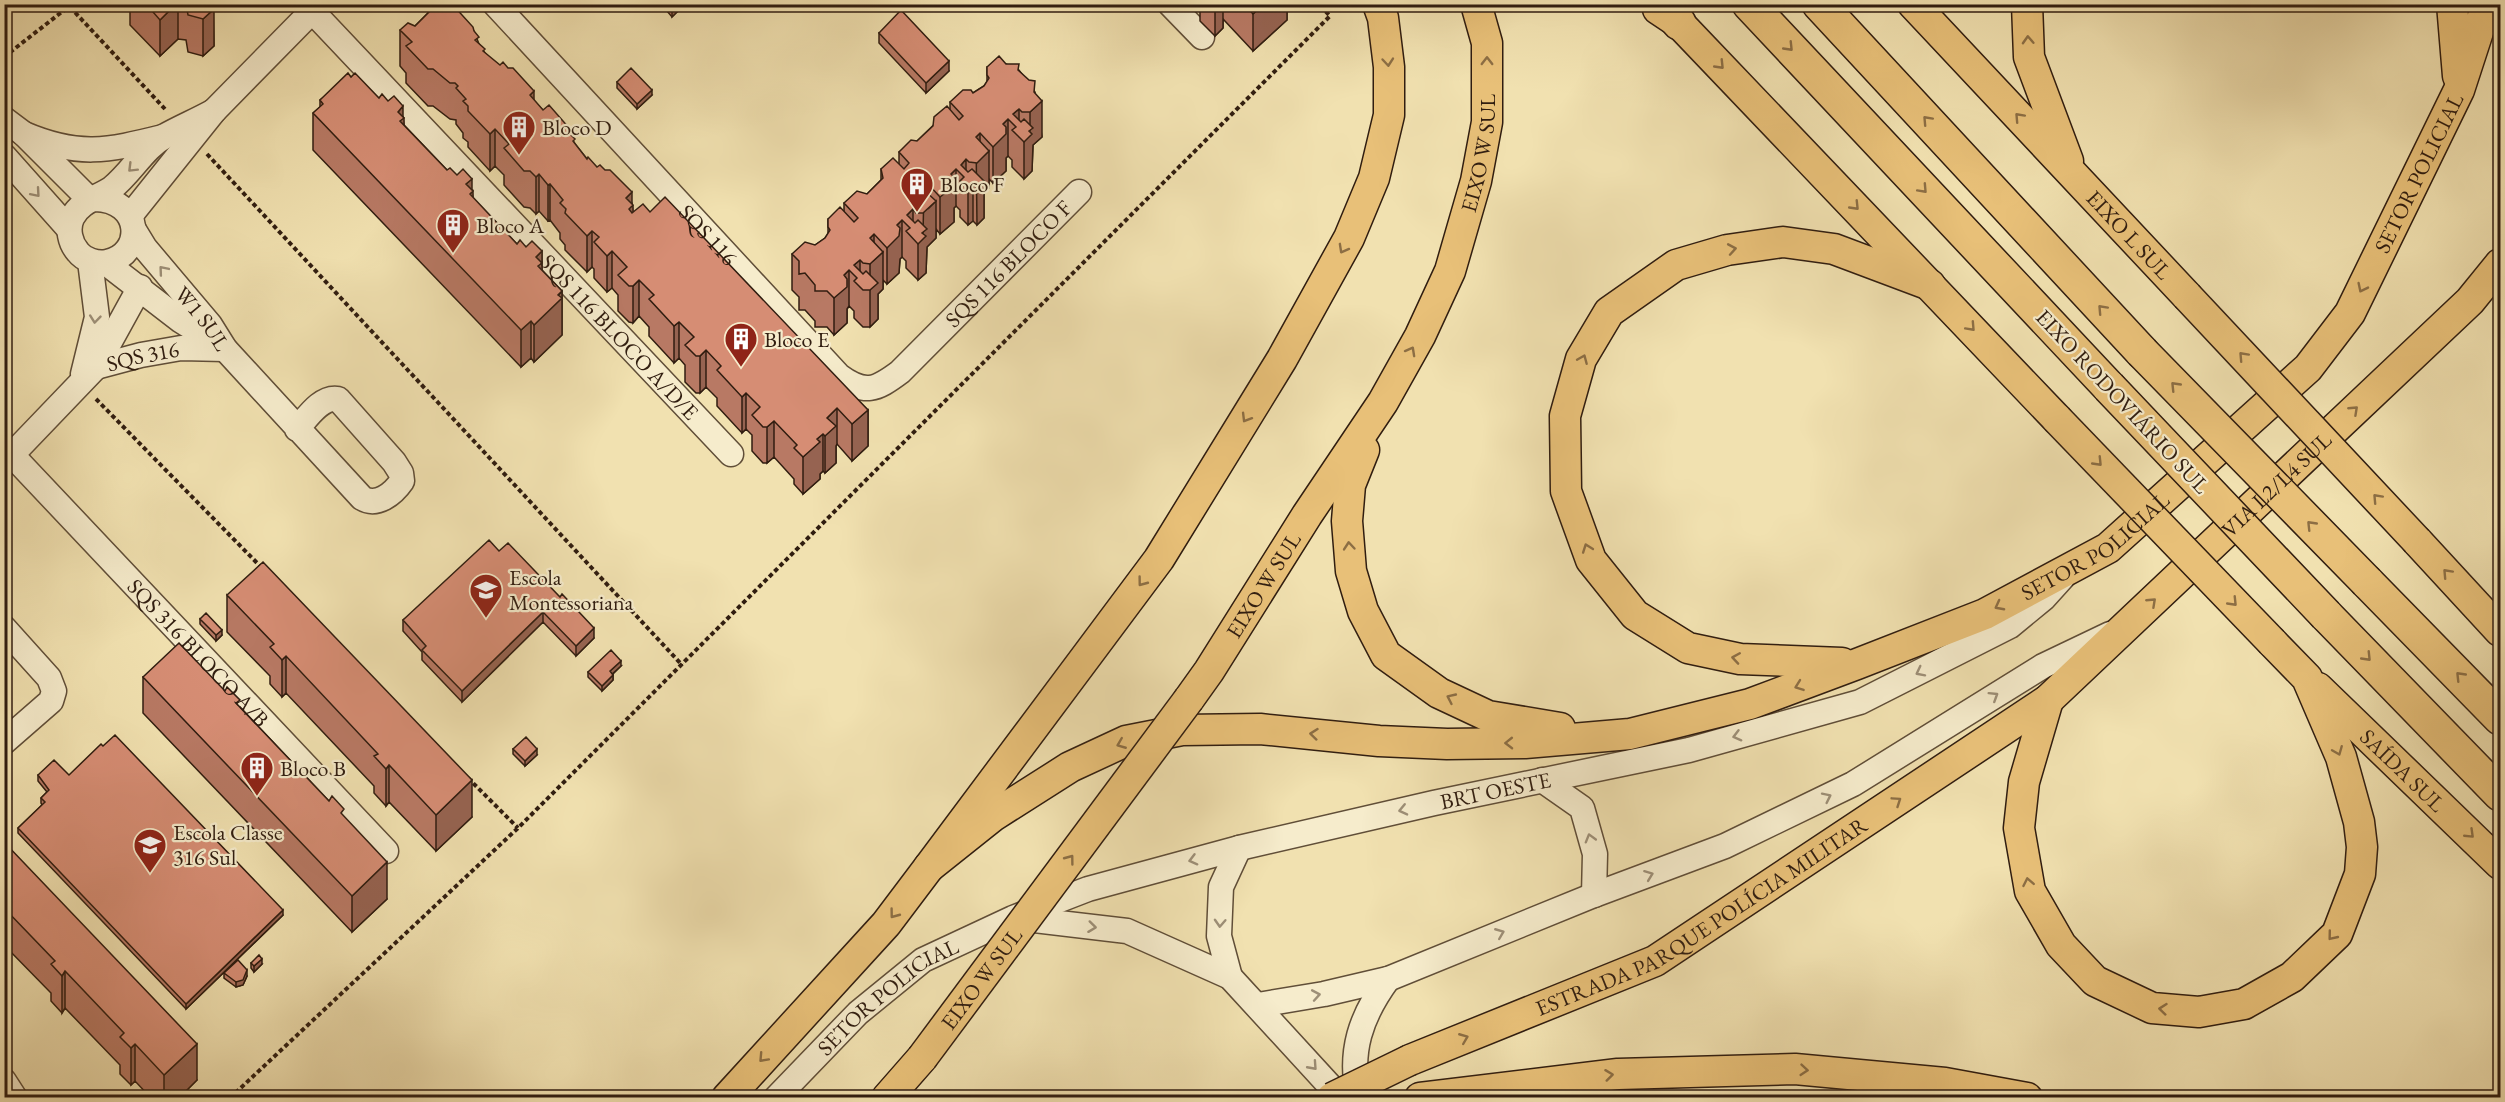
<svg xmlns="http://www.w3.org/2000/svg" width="2505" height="1102" viewBox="0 0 2505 1102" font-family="'EB Garamond',serif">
<rect width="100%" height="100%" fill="#f1e1b0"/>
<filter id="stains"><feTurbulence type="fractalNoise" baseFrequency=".00333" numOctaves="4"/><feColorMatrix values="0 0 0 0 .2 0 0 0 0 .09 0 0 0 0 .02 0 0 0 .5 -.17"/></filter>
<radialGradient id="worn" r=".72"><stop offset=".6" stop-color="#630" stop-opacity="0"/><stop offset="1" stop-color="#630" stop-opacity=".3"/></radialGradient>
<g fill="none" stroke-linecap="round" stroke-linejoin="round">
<g stroke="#604e38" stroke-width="27">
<g id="minor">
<path id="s1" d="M495,4L839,376C865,395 876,390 900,372L1079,192"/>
<path d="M1170,4L1202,37"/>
<path id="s2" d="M312,11L731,454"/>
<path d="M4,119L24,134L90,200"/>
<path d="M24,134C78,157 107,151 163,137"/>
<path d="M4,156L69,229"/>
<path d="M95,199C143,200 145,254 107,262C97,264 84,260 78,252C70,243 67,229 72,218C79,202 99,197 112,188C131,173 144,148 165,136C181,127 198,120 214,111"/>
<path d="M130,216L214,111L319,4"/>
<path id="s3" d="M134,230L145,248L210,325L225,349L362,498C377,507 393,494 402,481L401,473L394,462L338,399C321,396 307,418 297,429"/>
<path d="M106,263L180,320L215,342"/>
<path id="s4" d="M96,367L141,355L181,348L225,349"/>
<path d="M83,374L97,317L90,261"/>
<path id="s5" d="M11,454L386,851"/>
<path d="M4,463L96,367L140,287"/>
<path d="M4,628L49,678L54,691L51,701L4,742"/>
<path d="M1542,780L1582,808L1595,854L1594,895"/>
<path d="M1016,918L1127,931L1230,977L1341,1098"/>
<path d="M1230,977L1219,936L1221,887L1239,848"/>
<path d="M1258,1005L1324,994L1388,979L1594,895L1725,846L1853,784L2043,666L2110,634"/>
<path d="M4,1081L15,1098"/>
<path id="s6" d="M776,1098L858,1013L923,960L1013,918L1088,889L1239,848L1434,803L1689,750L1860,702L2010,626L2044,598L2063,577"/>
<path d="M1359,1098C1348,1052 1361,1016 1388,979"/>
</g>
</g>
<g stroke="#301d10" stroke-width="33">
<g id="major">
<path id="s7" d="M1913,4L2187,296"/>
<path d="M2027,4L2029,57L2068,161"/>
<path d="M2452,4L2458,76"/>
<path d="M1658,9L1679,23L2057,419"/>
<path d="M1364,450L1350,485L1347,521L1351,571L1363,611L1386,655L1439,693L1488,716L1560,728"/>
<path d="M2417,541L2500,631"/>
<path d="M1842,663L1740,659L1688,648L1635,615L1591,560L1566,491L1565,416L1581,359L1609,312L1676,265L1727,250L1783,242L1834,249L1930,285"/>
<path id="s8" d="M2318,688L2500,864"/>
<path id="s9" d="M1189,699L1209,671L1307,515L1383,402L1420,336L1450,271L1476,181L1487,122V43L1476,4"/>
<path d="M2048,700L2024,782L2019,828L2030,891L2061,945L2095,981L2152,1008L2199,1012L2244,1004L2292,977L2337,934L2360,874L2362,847L2359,822L2341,757L2307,678L2272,642"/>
<path id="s10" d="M929,867L993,816L1070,767L1126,741L1182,730L1260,729L1379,741L1447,744L1525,743L1630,734L1750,704L1857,664L1985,614L2108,548L2308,368L2350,313L2459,90L2487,4"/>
<path id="s11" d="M1410,1060L1655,961L2048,700L2470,301L2500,264"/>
<path d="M727,1098L886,924L929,867L1159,559L1282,359L1349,238L1374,178L1389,115V67L1383,18L1378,4"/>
<path d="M887,1098L922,1058"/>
<path d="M1420,1098L1618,1074L1795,1069L1945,1083L2027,1098"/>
</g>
</g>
<g stroke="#301d10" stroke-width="36">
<path id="highway" d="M1664,4L1679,23
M1749,4L2109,387
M1819,4L2142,352
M2367,582L2500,718
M2326,615L2500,794"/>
</g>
<path stroke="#301d10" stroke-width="4" stroke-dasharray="4.5 3" stroke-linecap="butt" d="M70,7L165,109
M4,57L72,4
M207,154L682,665
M96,399L261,567
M468,778L518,828
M230,1098L518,828L1330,16L1319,4"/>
<use href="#minor" stroke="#f6eccc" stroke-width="24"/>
<use href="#major" stroke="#e8c078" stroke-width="30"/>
<use href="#highway" stroke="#e8c078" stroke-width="33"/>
<g stroke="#301d10" stroke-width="33" stroke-linecap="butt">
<g id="major-bridge">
<path d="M2187,296L2417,541"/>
<path d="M2057,419L2272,642"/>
<path id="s12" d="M922,1058L1189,699"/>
<path d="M1332,1098L1410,1060"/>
</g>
</g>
<g stroke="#301d10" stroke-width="36" stroke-linecap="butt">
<path id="highway-bridge" d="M2142,352L2367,582
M2109,387L2326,615"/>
</g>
<use href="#major-bridge" stroke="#e8c078" stroke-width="30"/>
<use href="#highway-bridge" stroke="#e8c078" stroke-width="33"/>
</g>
<path fill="#b87964" stroke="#301d10" stroke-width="1.5" d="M130,4H214L213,6L214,46L203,56L188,52L186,40L178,39L160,56L130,25Z
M428,4L446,9L474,31L479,44L485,53L543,110L570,134L575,144L587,159L632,203L633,212H650L868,410V446L852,461L837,444L836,446V463L825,473L823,471L820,474V479L803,494L794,484V479L774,457L767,463H763L752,451V435L746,429L742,433L717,406V398L706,387L700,393H696L685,382V365L679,358L674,363L649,336V327L639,316L633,323L629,322L618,311V295L612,288L607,292L594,278V269L592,267L587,272L565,250V245L560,239V233L550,220L548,221L539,211L536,214L530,208L524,207L504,185V175L495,166L490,171L468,147V142L463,138V133L456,124V120L450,119L433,106H428L406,83V73L400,66V30L415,26L428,13Z
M661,4H685L672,17Z
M1200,4H1287V20L1253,51L1223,19V28L1215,36L1200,21Z
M879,33L949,71L926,93L879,43Z
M1006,64L1019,70L1035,92L1042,137L1033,145L1032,171L1024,179L1012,167V160L1008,156L1006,158V171L993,183L989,179V188L984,193V218L977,225L973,221L968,225L960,217V210L956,206L954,208V222L940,234L936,229V238L927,247L926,273L918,280L906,268V261L902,257L900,259L899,273L887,284L883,280V289L878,294V319L870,327H863L854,318V311L849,306L847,309V323L834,335L827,327H815V321L805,310H799V297L792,290V254L815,245L825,238L828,234V219L844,212V203L867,194L881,180V169L899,164V152L917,141L950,109V102L973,93L984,86L987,82V67Z
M351,77L403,117L404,125L447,170L472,190L473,198L517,244L542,251V270L562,291V335L534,362L531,358L521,367L313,150V113L320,107V100Z
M617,82L652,95L637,109L617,88Z
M499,551L594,638L576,656L543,622L462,702L422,660V652L403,631V620Z
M227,595L472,817L436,851L389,802L386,806L374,793V786L286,693L282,697L270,684V676L227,632Z
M200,619L222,635L216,641L200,624Z
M621,666L613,674V680L602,691L588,677V672Z
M143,677L240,707L344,817L387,899L352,932L143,713Z
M513,749L537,755L525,766L513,754Z
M38,775H69L283,915L186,1009L18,833V828L42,805L41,803V798L47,792L38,781Z
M4,842L197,1080L179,1098H151L135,1081L131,1085L120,1074V1065L65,1008L62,1013L51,1001V993L4,945Z
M251,963L262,964L254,972L251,968Z
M224,973L247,976L243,985L236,987L224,978Z"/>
<path fill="#966351" stroke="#301d10" stroke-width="1.5" d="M176,4H178V39L160,56V20Z
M672,4H685L672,17Z
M1215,4H1223V28L1215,36Z
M1263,4H1287V20L1253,51V14Z
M214,9V46L203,56V19Z
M949,61V71L926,93V83Z
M652,90V95L637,109V104Z
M534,91V128L530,95Z
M1042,101V137L1033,145L1032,171L1024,179V142L1030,131V112Z
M403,106V118H404V154L398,112Z
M1019,109V137L1016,127L1013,114Z
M1008,119V156L1006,158V171L993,183V147L1003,124Z
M495,129V166L490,171V134Z
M980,133V159L989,151V188L984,193V218L977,225L976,137Z
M966,159V187L961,165Z
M956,169V206L954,208V222L940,234V197L951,174Z
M539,174V211L536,214V177Z
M472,179V192L473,191V228L466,184Z
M550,184V220L548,221V185Z
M973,184V221L968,225V189Z
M929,185V208L936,201V238L927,247L926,273L918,280V244L923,233L924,190Z
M632,192V207L633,205V242L626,198Z
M913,209V238L907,215Z
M902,220V257L900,259L899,273L887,284V248L897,225Z
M592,231V267L587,272V236Z
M874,234V260L883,252V289L878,294V319L870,327V238Z
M542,251V300L536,257Z
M612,251V288L607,292V256Z
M860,260V287L854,265Z
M849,270V306L847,309V323L834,335V298L844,275Z
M639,280V316L633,323V286Z
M562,291V335L534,362V325Z
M531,321V358L521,367V330Z
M679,322V358L674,363V326Z
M706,350V387L700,393V356Z
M746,393V429L742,433V397Z
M837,408V444L836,446V463L825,473V436L827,418Z
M868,410V446L852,461V424Z
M774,421V457L767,463V427Z
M823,434V471L820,474V479L803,494V457L817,439Z
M543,612V622L462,702V691Z
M594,628V638L576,656V646Z
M222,630V635L216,641V635Z
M286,656V693L282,697V660Z
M621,661V666L610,676V671Z
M613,675V680L602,691V686Z
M537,749V755L525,766V761Z
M389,765V802L386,806V769Z
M472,780V817L436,851V815Z
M387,862V899L352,932V896Z
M283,910V915L186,1009V1004Z
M262,959V964L254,972V966Z
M247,970V976L243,985L236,987V982Z
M65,971V1008L62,1013V976Z
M135,1044V1081L131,1085V1048Z
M197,1044V1080L179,1098H164V1075Z"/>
<path fill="#d68d74" stroke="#301d10" stroke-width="1.5" d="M146,4H176L160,20Z
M186,4H212L214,9L203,19L188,15Z
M428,4H442L446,9L450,4H452L473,27L474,31L479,37L475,40L485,49L483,51L500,65L503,62L508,68H513L534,91L530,95L543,110L549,105L570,129V134L575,139L573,141L587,159L588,157L597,167L600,165L605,170H610L632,192L626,198L633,205L629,209L632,213L643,204L650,212L665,197L868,410L852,424L837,408L827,418L836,426L825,436L823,434L817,439L820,442L803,457L794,448L797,445L774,421L767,427H763L752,415L760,407L746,393L742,397L717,370L721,366L706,350L700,356H696L685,345L694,337L679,322L674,326L649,299L654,295L639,280L633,286H629L618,275L627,267L612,251L607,256L594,242L599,237L592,231L587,236L565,213L566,209L560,203L563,200L550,184L548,185L539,174L536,177L530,171H524L504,148L509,144L495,129L490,134L468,111V106L463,101L466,99L456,88L458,86L455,83H450L433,69H428L406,46L412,42L400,30L408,23L415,26L430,11Z
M1244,4H1263L1253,14Z
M901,10L949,61L926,83L879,33Z
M999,56L1006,64H1019L1018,70L1029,80L1035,81L1034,92L1042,101L1030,112H1022L1019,109L1013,114L1021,122L1024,119L1033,128L1029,131L1032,134L1024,142L1012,130L1016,127L1008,119L1003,124L1006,127V134L993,147L980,133L976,137L989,151L977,163L969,162L966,159L961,165L968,172L972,169L984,181L977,188L973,184L968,189L960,181L964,177L956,169L951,174L953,176L954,186L940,197L929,185L924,190L936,201L923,213H916L913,209L907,215L915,223L918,220L927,229L922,233L926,236L918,244L906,231L910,228L902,220L897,225L900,228L899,236L887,248L874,234L870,238L883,252L870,264L863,263L860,260L854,265L863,274L866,271L878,283L870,290H863L854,281L857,278L849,270L844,275L847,279V287L834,298L827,291H815V285L805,273L799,274V261L792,254L805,242L815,245L825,238L830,230L828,227V219L840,207L854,222L858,218L844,203L857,191L867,194L883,178L881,169L893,158L904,169L909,163L899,152L911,140L917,141L933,126L934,117L947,106L959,120L963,116L950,102L963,90H971L973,93L984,86L989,78L987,75V67Z
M631,68L652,90L637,104L617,82Z
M348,73L351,77L355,73L379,98L382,94L388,101L394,96L403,106L398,112L404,118L400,121L447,170L450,168L457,175L463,169L472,179L466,184L473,191L470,194L517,244L520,240L526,247L532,241L542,251L536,257L542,263L538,266L562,291L558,295L562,298L534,325L531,321L521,330L313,113L323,104L320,100Z
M489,540L499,551L508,543L560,597L562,594L594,628L576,646L543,612L462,691L422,650L426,646L403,620Z
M263,562L472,780L436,815L389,765L386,769L374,756L378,754L286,656L282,660L270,647L274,644L227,595Z
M206,613L222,630L216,635L200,619Z
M179,643L225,691L227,687L240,700L236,703L329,801L332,796L344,809L341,813L387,862L352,896L143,677Z
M611,650L621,661L610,671L613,675L602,686L588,672Z
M115,735L283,910L186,1004L18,828L45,802L41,798L49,790L38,775L54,760L69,775L101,744L103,746Z
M526,737L537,749L525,761L513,749Z
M4,842L197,1044L164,1075L135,1044L131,1048L120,1037L124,1033L65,971L62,976L51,964L55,961L4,908Z
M259,955L262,959L254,966L251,963Z
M238,960L247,970L243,980L236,982L224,973Z"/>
<defs><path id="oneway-chevron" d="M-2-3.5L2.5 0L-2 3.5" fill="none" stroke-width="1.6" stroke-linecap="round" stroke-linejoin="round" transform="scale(1.5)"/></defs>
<g stroke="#8c6e44">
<use href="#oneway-chevron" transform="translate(2028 40) rotate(-93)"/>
<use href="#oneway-chevron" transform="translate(1789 47) rotate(46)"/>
<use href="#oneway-chevron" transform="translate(1487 61) rotate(-90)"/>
<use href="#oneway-chevron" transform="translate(1388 62) rotate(85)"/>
<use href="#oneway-chevron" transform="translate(1720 65) rotate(46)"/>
<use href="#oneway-chevron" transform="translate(2019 117) rotate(-133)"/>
<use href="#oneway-chevron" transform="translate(1927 120) rotate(-133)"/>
<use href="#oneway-chevron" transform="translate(1923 189) rotate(47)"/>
<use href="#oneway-chevron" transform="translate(1855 206) rotate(46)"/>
<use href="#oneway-chevron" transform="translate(1343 249) rotate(119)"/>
<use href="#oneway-chevron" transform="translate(1732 249) rotate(-10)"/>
<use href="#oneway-chevron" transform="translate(2362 288) rotate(116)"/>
<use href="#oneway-chevron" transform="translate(2102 309) rotate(-133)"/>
<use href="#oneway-chevron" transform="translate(1971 327) rotate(47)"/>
<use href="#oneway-chevron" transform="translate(1411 351) rotate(-61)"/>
<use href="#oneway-chevron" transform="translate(2243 356) rotate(-133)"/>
<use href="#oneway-chevron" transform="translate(1583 359) rotate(-67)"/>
<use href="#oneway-chevron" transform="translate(2175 386) rotate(-134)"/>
<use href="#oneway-chevron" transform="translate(2354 410) rotate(-43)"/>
<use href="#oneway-chevron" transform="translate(1246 418) rotate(121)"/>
<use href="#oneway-chevron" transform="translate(2098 462) rotate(46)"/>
<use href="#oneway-chevron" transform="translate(2377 498) rotate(-133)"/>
<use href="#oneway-chevron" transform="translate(2311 525) rotate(-134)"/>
<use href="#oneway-chevron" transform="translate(1349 546) rotate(-95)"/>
<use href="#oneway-chevron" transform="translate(1587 548) rotate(-110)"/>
<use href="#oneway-chevron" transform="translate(2447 573) rotate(-133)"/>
<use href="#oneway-chevron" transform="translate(1142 582) rotate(127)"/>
<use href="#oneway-chevron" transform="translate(2152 602) rotate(-43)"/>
<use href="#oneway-chevron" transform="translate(2233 602) rotate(46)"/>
<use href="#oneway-chevron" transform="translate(1999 606) rotate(152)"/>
<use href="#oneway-chevron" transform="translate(2367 657) rotate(46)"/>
<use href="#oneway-chevron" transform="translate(1736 658) rotate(-171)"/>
<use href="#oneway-chevron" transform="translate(2460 676) rotate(-134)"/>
<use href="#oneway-chevron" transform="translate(1799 686) rotate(160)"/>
<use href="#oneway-chevron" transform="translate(1451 698) rotate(-155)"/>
<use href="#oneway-chevron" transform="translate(1314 734) rotate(-174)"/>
<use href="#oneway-chevron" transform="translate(1509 743) rotate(179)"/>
<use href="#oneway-chevron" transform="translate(1121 744) rotate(158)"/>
<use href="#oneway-chevron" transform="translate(2338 751) rotate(68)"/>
<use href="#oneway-chevron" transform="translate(1897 801) rotate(-34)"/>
<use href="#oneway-chevron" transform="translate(2470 834) rotate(44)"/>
<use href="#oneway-chevron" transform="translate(1070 859) rotate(-53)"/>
<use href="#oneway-chevron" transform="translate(2028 882) rotate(-101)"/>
<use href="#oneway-chevron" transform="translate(894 914) rotate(127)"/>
<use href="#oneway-chevron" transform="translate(2332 936) rotate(129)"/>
<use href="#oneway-chevron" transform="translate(2163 1009) rotate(-174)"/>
<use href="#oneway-chevron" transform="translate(1464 1038) rotate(-22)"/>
<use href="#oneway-chevron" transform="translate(763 1058) rotate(133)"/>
<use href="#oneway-chevron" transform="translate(1804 1070) rotate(5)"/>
<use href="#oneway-chevron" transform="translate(1609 1075) rotate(-7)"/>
</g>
<g stroke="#9d8f77">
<use href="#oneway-chevron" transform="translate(132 168) rotate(135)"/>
<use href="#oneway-chevron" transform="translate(36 193) rotate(49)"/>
<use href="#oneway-chevron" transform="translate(163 270) rotate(-130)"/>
<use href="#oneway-chevron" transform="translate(95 319) rotate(96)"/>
<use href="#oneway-chevron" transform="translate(1920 672) rotate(153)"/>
<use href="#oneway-chevron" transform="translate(1994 696) rotate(-32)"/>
<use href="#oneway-chevron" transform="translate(1737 736) rotate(165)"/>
<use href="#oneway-chevron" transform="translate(1827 797) rotate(-26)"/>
<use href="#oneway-chevron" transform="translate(1403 810) rotate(167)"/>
<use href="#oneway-chevron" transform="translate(1590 838) rotate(-106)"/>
<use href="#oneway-chevron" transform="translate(1193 860) rotate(165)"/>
<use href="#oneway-chevron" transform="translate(1649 875) rotate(-21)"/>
<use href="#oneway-chevron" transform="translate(1220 923) rotate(93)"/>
<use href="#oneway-chevron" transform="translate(1092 927) rotate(7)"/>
<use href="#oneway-chevron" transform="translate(1500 933) rotate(-22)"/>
<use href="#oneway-chevron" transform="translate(1316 995) rotate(-10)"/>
<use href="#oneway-chevron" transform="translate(1313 1066) rotate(48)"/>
</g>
<defs>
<g id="building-pin" transform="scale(1.725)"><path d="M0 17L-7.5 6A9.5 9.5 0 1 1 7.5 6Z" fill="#8f2418" stroke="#f6eccc"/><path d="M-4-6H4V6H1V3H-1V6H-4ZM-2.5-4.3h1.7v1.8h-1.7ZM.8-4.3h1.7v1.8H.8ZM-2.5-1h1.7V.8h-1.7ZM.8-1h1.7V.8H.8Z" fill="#fff"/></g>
<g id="school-pin" transform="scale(1.725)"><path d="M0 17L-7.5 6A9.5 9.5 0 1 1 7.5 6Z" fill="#8f2418" stroke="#f6eccc"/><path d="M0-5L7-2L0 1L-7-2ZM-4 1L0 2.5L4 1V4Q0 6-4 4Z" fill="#fff"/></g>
</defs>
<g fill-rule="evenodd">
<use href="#building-pin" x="519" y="127"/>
<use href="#building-pin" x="917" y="184"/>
<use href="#building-pin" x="453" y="225"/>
<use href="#building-pin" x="741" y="339"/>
<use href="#school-pin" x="486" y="590"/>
<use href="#building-pin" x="257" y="768"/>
<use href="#school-pin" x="150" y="845"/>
</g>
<g text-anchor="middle" stroke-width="4.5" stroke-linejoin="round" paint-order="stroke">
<g font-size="22" fill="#301d10" stroke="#f6eccc" text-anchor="start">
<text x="542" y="135">Bloco D</text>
<text x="940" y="192">Bloco F</text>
<text x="476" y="233">Bloco A</text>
<text x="764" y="347">Bloco E</text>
<text x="509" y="585">Escola<tspan x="509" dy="25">Montessoriana</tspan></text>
<text x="280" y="776">Bloco B</text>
<text x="173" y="840">Escola Classe<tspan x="173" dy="25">316 Sul</tspan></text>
</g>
<g font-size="22" fill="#301d10" stroke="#f6eccc">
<text dy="8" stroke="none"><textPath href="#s9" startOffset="624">EIXO W SUL</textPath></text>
<text dy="8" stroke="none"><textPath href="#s10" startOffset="1750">SETOR POLICIAL</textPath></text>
<text dy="8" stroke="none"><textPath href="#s1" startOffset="314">SQS 116</textPath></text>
<text dy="8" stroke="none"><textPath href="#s7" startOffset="316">EIXO L SUL</textPath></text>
<text dy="8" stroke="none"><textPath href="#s1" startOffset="728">SQS 116 BLOCO F</textPath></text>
<text dy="8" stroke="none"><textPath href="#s3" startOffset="112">W1 SUL</textPath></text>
<text dy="8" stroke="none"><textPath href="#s2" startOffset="448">SQS 116 BLOCO A/D/E</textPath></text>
<text dy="8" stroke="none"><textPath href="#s4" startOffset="48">SQS 316</textPath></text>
<text transform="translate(2123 401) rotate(47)" y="8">EIXO RODOVIÁRIO SUL</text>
<text dy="8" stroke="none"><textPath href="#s11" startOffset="1050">VIA L2/L4 SUL</textPath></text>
<text dy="8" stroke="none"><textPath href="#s10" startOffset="1246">SETOR POLICIAL</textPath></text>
<text dy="8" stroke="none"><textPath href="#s9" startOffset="136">EIXO W SUL</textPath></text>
<text dy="8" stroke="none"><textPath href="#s5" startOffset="273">SQS 316 BLOCO A/B</textPath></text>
<text dy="8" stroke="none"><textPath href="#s8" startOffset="118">SAÍDA SUL</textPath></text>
<text dy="8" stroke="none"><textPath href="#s6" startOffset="801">BRT OESTE</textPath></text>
<text dy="8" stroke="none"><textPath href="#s11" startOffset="326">ESTRADA PARQUE POLÍCIA MILITAR</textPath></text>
<text dy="8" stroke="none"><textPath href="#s12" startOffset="99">EIXO W SUL</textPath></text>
<text dy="8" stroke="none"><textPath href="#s6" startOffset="152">SETOR POLICIAL</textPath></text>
</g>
</g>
<rect width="2505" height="1102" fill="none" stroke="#f1e1b0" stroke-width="24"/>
<rect x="6" y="6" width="2493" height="1090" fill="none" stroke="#301d10" stroke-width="3"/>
<rect x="12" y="12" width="2481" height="1078" fill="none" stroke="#301d10" stroke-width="1.5"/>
<rect width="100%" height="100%" filter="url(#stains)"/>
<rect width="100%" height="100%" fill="url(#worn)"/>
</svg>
